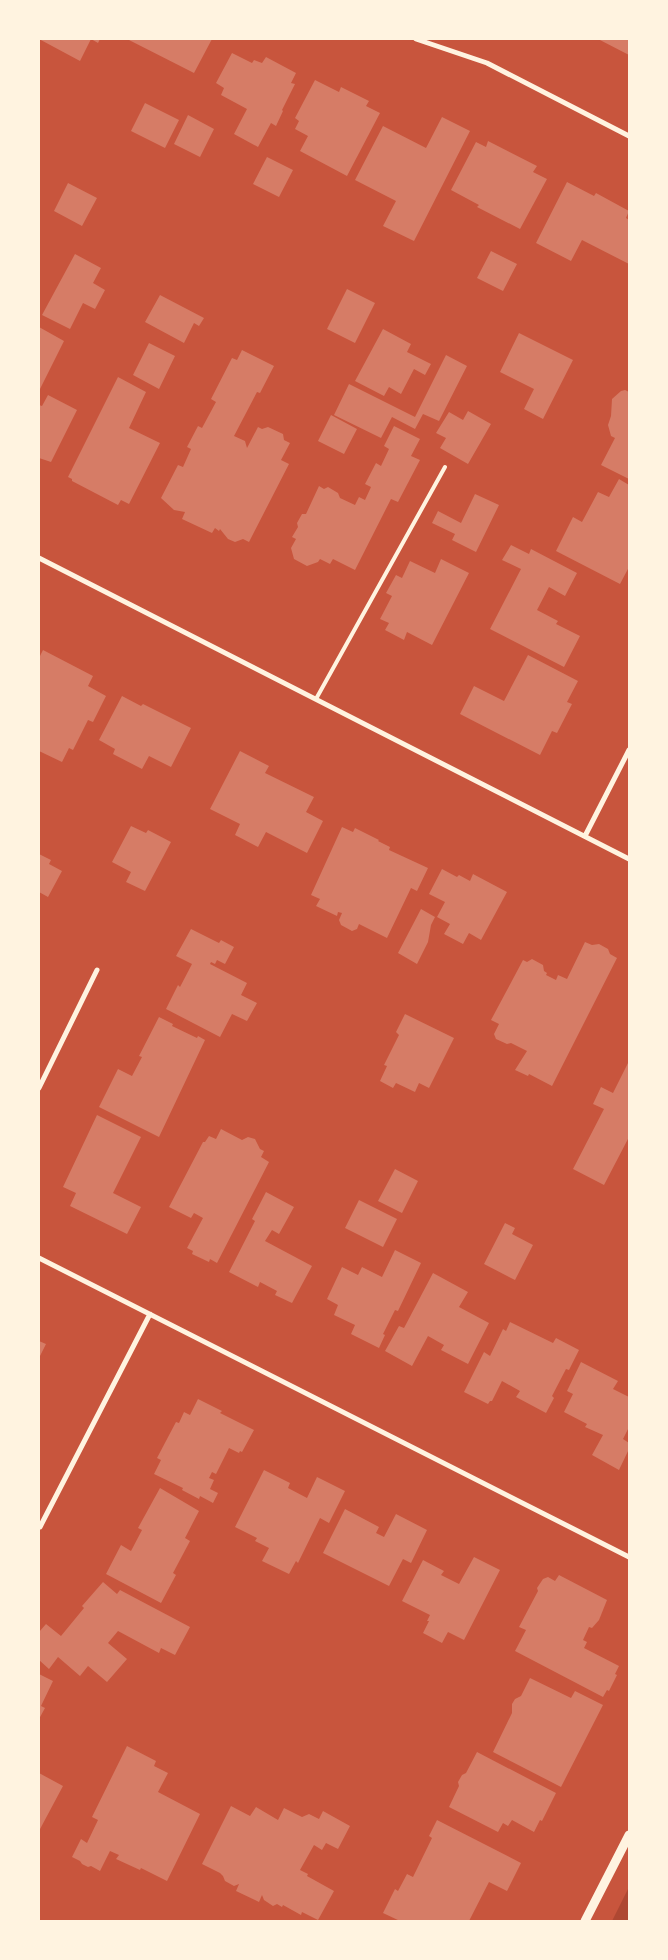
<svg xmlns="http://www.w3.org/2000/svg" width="668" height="1960" viewBox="0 0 668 1960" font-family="'Alegreya Sans',sans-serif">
<rect width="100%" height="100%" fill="#c8553d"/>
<path fill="#ae4732" d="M629,1887V1921H612Z"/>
<path fill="#d67c66" d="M39,39H100L98,43L91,39L80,61Z
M127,39H212L194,73Z
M598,39H629V55Z
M232,53L252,63L254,60L262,63L266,57L296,73L291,83L295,84L282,110L283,111L276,126L271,123L258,147L234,134L247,109L221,95L224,88L216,83Z
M315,80L339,92L341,87L369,101L366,106L380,113L347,176L300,151L308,136L295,129L299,121L295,118Z
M145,103L179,120L165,148L131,131Z
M188,115L214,129L200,157L174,144Z
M442,117L470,131L414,241L383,226L396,201L355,180L383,126L426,148Z
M488,141L537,166L533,172L547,179L520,229L477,207L479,205L451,190L476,142L486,147Z
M267,157L293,170L279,197L253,184Z
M567,182L594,196L596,193L629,211L626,218L629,220V264L582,240L571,261L536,243Z
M68,183L97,198L82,226L54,211Z
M491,251L517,264L503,291L477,278Z
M75,254L101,268L93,283L105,290L95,309L83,303L70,329L42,315Z
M347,289L375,303L355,343L327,329Z
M160,295L204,318L199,326L194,323L184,343L145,322Z
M39,327L64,341L39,391Z
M383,329L411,344L407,352L431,364L425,375L414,369L401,394L389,387L384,396L355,381Z
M519,333L573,360L543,419L524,409L534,389L500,372Z
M149,343L175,356L159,389L133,375Z
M242,350L274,366L260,393L257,392L234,436L245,441L247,448L258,427L262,429L268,427L283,434L284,440L290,443L281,460L289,464L249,542L243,539L235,542L228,539L220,529L219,531L215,528L212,533L182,519L185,512L174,510L161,498L178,465L183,467L191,449L187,447L198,426L202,428L216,402L211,399L232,358L237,360Z
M446,355L467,366L439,421L423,414L415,429L392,417L381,438L334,415L349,384L415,417Z
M118,377L146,392L129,428L160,443L129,504L121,500L118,505L72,481V479L68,477Z
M625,390L629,392V479L601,465L615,438L611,436L608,425L611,416L612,399L621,391Z
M48,395L77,410L51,462L39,458V405L42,406Z
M468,411L491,424L468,464L440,448L446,438L436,433L449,412L463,420Z
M331,415L357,429L344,454L318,441Z
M394,426L420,439L411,456L420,460L398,502L391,499L355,570L333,559L330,564L320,559L318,562L307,566L294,559L291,548L296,539L292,537L298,527L297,523L302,514H306L319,486L324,489L328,487L338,493L340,498L355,505L359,497L365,500L371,487L365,484L376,463L381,466L389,449L384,446Z
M619,479L629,485V567L620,584L556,551L573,517L582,522L598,492L609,497Z
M475,494L499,505L476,552L452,540L455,534L432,523L438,511L461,523Z
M511,545L529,554L531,549L577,573L565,596L549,587L537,610L558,621L556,624L580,636L564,667L490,629L521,569L502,560Z
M441,559L469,573L432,645L407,632L404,640L385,630L389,623L380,619L392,596L386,593L396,575L402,578L410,561L435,573Z
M43,650L93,676L88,686L106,696L93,722L88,720L73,750L69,748L62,762L39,751V658Z
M528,655L578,681L567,702L572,704L557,733L552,731L540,755L460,714L474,686L504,701Z
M122,696L141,706L143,704L191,728L171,767L149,756L142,769L113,754L115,749L99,740Z
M240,751L269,766L265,773L314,797L306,812L323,821L307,853L266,832L258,847L235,835L240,824L210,809Z
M131,826L146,833L148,830L171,842L145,891L126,882L131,872L112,862Z
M342,827L353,832L355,828L379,840L378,841L390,847L389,850L428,868L417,891L411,888L387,938L359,924L357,929L352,931L341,925L339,920L342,913L338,912L337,916L316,906L320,899L311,895Z
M39,854L51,860L49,864L62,871L48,897L39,892Z
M442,869L457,877L459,875L470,881L473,874L507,892L481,940L469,933L463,944L444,934L450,924L437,917L445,902L429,894Z
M421,909L435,917L431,925L428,942L417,964L398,953Z
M191,929L219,943L221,940L234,947L225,964L217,960L215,964L211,962L210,964L247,983L241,995L257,1003L247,1021L232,1014L220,1037L166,1009L178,985L180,987L192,964L176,956Z
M585,942L592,945L599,944L608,949L610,954L617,958L552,1086L529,1074L528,1076L515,1070L527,1051L511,1043L507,1044L496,1039L494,1034L499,1024L491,1020L523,960L527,962L532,959L543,965L544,971L547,973L546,975L556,980L558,975L567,979Z
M405,1014L454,1038L429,1088L419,1083L415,1092L396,1083L393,1088L380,1081L387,1066L384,1065L399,1035L396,1032Z
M159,1017L173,1024L172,1026L197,1038L198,1036L205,1040L159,1137L99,1107L118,1069L132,1076L142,1057L139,1056Z
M629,1061V1137L604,1185L573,1169L604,1109L593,1104L601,1087L613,1093Z
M97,1115L141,1137L113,1193L141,1207L127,1234L70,1206L76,1193L63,1187Z
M221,1129L242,1140L248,1137L255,1139L260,1149L264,1151L261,1157L269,1162L217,1263L210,1259L209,1262L192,1254L193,1251L187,1248L203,1218L194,1213L191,1218L169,1207L203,1142H205L209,1136L216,1139Z
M395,1169L418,1181L402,1213L378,1201Z
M266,1192L294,1207L279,1234L272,1230L265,1241L312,1266L292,1303L275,1295L277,1291L260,1282L258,1287L229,1272L255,1221L252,1219Z
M359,1200L397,1219L383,1247L345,1228Z
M505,1223L515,1228L512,1234L533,1245L515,1280L484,1264Z
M395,1250L421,1263L398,1311L395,1310L383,1334L385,1335L379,1348L351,1334L355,1325L334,1315L338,1305L327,1299L342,1267L358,1275L362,1267L382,1277Z
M433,1273L468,1292L459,1307L489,1323L468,1364L441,1350L444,1345L428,1336L412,1366L385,1351L399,1326L404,1328Z
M510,1322L553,1343L556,1338L579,1350L569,1370L566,1369L552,1396L554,1398L546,1413L516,1397L520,1391L502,1381L492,1401H490L488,1404L464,1392L484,1352L490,1356L503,1329L506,1331Z
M39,1341L46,1344L39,1358Z
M581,1362L618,1381L613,1389L629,1397V1427L623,1439L629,1443V1449L619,1470L592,1455L603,1435L585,1427L587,1424L564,1412L573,1394L567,1391Z
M198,1399L222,1411L220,1413L254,1430L242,1452L240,1451L239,1453L229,1448L216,1474L212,1472L209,1478L214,1480L210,1489L218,1493L213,1503L200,1496L199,1499L182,1490L183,1488L154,1474L161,1460L157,1458L176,1422L179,1423L184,1412L190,1415Z
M264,1470L290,1483L288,1488L307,1498L317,1477L345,1491L329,1523L320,1518L298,1563L296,1561L289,1574L262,1561L269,1548L255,1541L257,1538L235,1527Z
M160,1488L199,1511L185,1538L190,1541L173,1573L176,1575L161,1603L106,1574L121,1545L131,1551L142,1530L138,1528Z
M345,1509L379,1527L376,1533L384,1537L396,1514L427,1530L411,1563L403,1559L389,1586L323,1553Z
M474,1557L500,1570L464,1640L448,1632L442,1643L423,1633L429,1621H427L430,1615L402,1601L423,1560L444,1571L441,1575L459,1584Z
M559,1575L607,1600L599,1620L592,1628L589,1627L583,1640L587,1642L584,1648L619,1666L615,1674L617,1675L609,1691L607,1690L603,1697L515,1651L526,1630L519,1627L538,1591L537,1588L543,1579L548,1577L555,1581Z
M103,1582L117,1594L120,1590L190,1627L175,1655L161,1648L159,1653L118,1631L108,1643L127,1659L107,1682L88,1666L80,1676L58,1657L49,1669L39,1660V1632L46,1624L61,1636L84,1608L82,1606Z
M39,1674L53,1681L41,1706L45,1708L39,1719Z
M530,1678L571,1698L575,1691L603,1705L561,1787L493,1752L512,1713V1704L515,1699L521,1696Z
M127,1746L156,1761L154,1766L168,1773L158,1792L200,1814L167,1881L141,1868L140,1870L116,1859L119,1855L110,1851L100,1871L91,1866L88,1867L82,1864L80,1861L72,1857L81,1839L87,1843L98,1820L92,1817Z
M477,1752L556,1793L542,1821L540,1820L534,1832L512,1820L508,1826L503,1823L498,1832L449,1807L459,1786L458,1782L462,1775L466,1773Z
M39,1773L63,1786L39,1831Z
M231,1806L250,1816L256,1807L278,1820L284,1808L302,1817L309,1814L319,1819L323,1811L350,1826L338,1849L326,1843L322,1850L314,1845L300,1870L308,1874L307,1876L334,1891L318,1920L302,1912L301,1915L283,1905L282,1907L277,1904L273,1906L264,1900L262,1895L259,1902L236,1891L239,1884L234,1886L225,1881L223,1876L220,1873L202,1864Z
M437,1820L521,1863L507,1891L489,1882L469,1921H400L383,1913L395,1889L398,1891L407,1874L413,1877L432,1838L429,1836Z"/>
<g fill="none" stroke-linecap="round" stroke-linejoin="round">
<path stroke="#fff3e0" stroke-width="4" d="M316,699L445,467"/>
<path stroke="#fff3e0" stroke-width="5" d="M416,39L487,63L629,136
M39,558L629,859
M585,836L629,750
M39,1088L97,970
M39,1258L629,1557
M40,1527L150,1314"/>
<path stroke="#fff3e0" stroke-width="9" d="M585,1921L629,1835"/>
</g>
<rect width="668" height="1960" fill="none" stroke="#fff3e0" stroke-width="80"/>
</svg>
